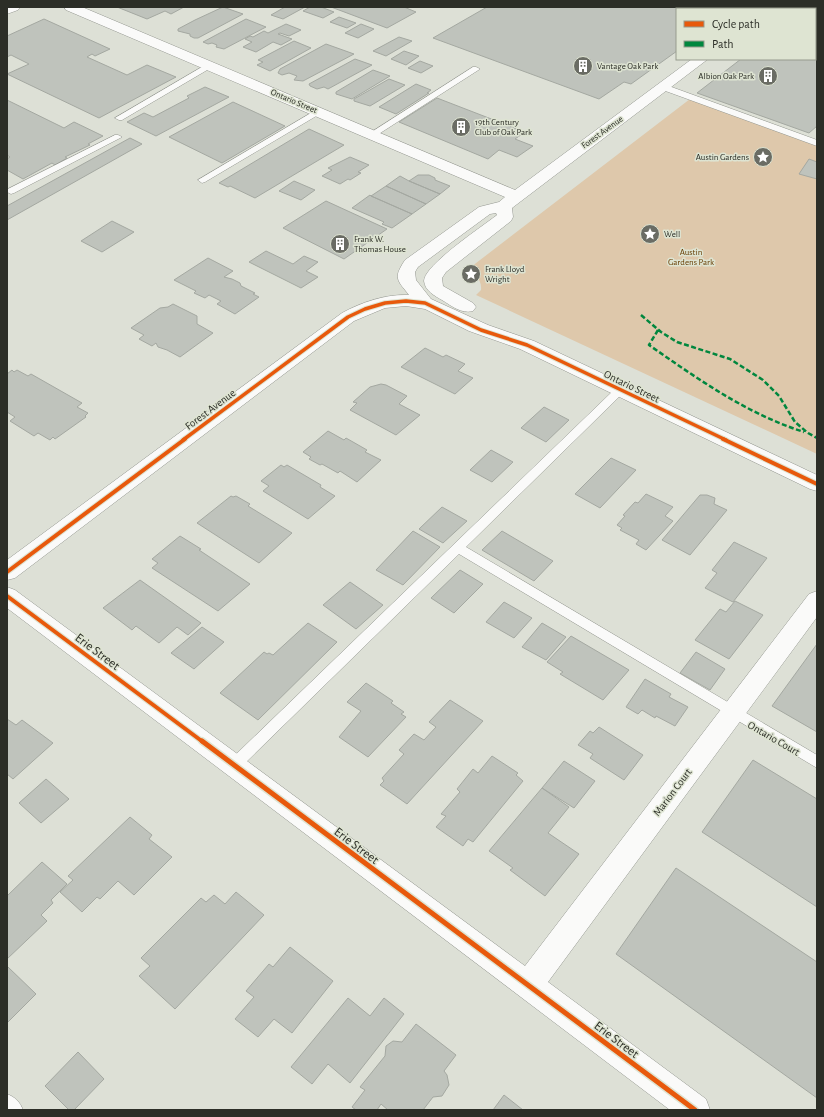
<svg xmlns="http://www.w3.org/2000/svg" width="824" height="1117" viewBox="0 0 824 1117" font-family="'Alegreya Sans',sans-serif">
<rect width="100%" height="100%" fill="#dde0d6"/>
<path fill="#dec8ab" d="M690,99L817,146V454L476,295L481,290C482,279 475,274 467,270Z"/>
<path fill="#bfc3bc" stroke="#a4a8a1" d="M117,7H184L171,14L165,11L147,19Z
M223,7L243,14L198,38H194L190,36V34L178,31V29L195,20Z
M285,7H305L283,19L271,15Z
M310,7H321L334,12L323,18L303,11Z
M331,7H404L416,12L387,28Z
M487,7H698L705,9H677V51L631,84L624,82L599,99L433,38Z
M339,17L356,23L347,28L330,22Z
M44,19L110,49L95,56L92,54L87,57L127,75L147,65L176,77L99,118L7,74L29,64L11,55L7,57V36Z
M246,19L266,27L224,49L216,47L217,45L212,43L208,44L203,42Z
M286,24L301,30L289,36L280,33L278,34L292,39L281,45L273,42L256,52L243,47L252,42L245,39L250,36L253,37L264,31L268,33Z
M361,24L374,29L358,38L345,33Z
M399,37L412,41L386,56L373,51Z
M294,41L311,48L270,71L257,65L263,62L258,60Z
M815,42L817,43V126L809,133L697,93L741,59H815Z
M326,44L354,54L303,81L294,80L297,76L289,73L282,75L278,73L280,69Z
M404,51L419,56L406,65L391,59Z
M355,59L372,65L328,89L324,87L317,89L310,86L309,84Z
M420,61L433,66L421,73L408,68Z
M373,70L390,76L352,99L336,94V92Z
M389,79L405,85L370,106L354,101V99Z
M416,84L431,90L427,93H429L396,114L379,107Z
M205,87L229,97L156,136L127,122L144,113L153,117L189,98L187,96Z
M437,98L525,132L515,139L533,146L517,157L499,150L488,159L399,122Z
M7,100L64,128L74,122L103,136L88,144L90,145L65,157L67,158L55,165L52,163L23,179L7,170V159L10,157L7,155Z
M233,102L285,126L222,163L169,137Z
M309,129L344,145L255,198L230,186L228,187L219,183Z
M130,138L142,144L7,220V206Z
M350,157L369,165L358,172L361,173L350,180L348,179L340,184L322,176L332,170L328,168Z
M809,159L817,162V179L799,174Z
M418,175H429L435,178V180L450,186L440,194L409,181Z
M400,176L409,181L440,194L426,204L386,186Z
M294,181L315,190L301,200L279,191Z
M386,186L426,204L412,214L371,196Z
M370,195L371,196L412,214L392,228L382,224L384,222L352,208Z
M326,201L387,229L344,259L283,228Z
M112,221L134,232L102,252L81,241Z
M266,251L293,264L304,256L318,262L306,271L318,277L301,288L249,262Z
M208,258L233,271L224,277L232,279L240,283L241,286L255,293L253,294L259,297L235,314L217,304L221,301L209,295L205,298L194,293L196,291L174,280Z
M173,304L197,316V324L213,333L180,357L167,350L158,347L156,343L152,346L139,339L144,335L131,328L160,308L168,307Z
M425,348L443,357L446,355L465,364L458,371L473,378L455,394L401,367Z
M12,370L14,372L17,370L28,376L31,374L82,403L77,407L88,413L85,416L86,417L55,439L53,437L50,440L38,433L34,436L10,421L15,417L7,412V374Z
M381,384L386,385L407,396L399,404L420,415L396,435L350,410L357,403L353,402L370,387Z
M544,407L569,420L546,442L521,428Z
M328,431L344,440L346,438L367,450L365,452L381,460L357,482L340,471L338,473L322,464L320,465L309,459L311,457L303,452Z
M491,450L513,462L492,482L470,470Z
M611,458L636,470L600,508L575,494Z
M281,465L284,467L287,465L321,485L320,487L335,496L308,519L263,491L269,486L261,481Z
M646,494L673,507L665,516L673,521L646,550L636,544L639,540L620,530L622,528L617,525L625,516L623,515L635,502L638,503Z
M700,495H707L715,498L714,504L727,510L690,555L662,540Z
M231,496L233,497L236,496L250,504L248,506L292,533L259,563L197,523Z
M442,507L467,521L443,543L419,529Z
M413,531L440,547L403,585L376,570Z
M502,531L553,561L534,581L482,550Z
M180,536L201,549L199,550L250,584L218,611L152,568L158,563L152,559Z
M734,542L767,558L733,602L705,588L717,573L712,570Z
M460,570L483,584L454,613L431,598Z
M140,580L201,623L188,635L177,627L159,643L136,626L132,630L103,608Z
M350,582L383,605L356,629L323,605Z
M735,601L763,615L729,659L695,640L720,609L726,612Z
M504,602L532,618L514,638L486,622Z
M308,623L337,642L258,720L220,693L264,652L267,654L269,653L273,655Z
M542,623L566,637L546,660L522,647Z
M202,627L224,642L194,669L171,653Z
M571,636L629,670L603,700L560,674L563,672L547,662Z
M817,644V732L772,706Z
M696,652L725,669L710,690L680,673Z
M645,679L671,694L669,697L688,707L675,726L656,716L655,718L642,710L638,714L626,707Z
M366,683L393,701L391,703L404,712L401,714L406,717L368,757L339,737L361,711L347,702Z
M450,700L483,721L407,804L380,785L384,781L382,778L404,754L399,750L414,734L424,740L436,727L429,722Z
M7,719L16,725L22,720L53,743L13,779L7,774Z
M599,727L643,755L624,780L590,758L593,754L578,745L590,731L593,733Z
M492,756L518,773L516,775L523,781L473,842L468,839L463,846L436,827L446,816L441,814L460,792L457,789L473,769L478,773Z
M753,760L817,799V907L702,832Z
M564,761L595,781L574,808L542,788Z
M46,779L69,799L41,823L19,803Z
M542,788L569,807L548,833L579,854L545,896L510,870L513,868L489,851Z
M130,817L152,835L149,839L172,857L134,895L118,881L100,899L97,897L82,912L60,892L73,880L68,876Z
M42,862L67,884L51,900L53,903L41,915L47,921L7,959V896Z
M676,868L817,962V1098L616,954Z
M236,892L264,915L175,1009L139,976L150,966L141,958L201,898L206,902L214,895L225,904Z
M290,947L333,981L292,1033L274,1019L258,1037L235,1019L254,997L246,991L269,964L273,967Z
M8,967L36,994L7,1023V968Z
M348,998L370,1016L384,998L404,1014L350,1083L328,1064L312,1084L291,1067Z
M416,1024L456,1055L444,1071L447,1075L449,1085L442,1096L433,1097L423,1110H388L381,1104L377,1110H356L352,1107L365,1090L360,1087L385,1056L386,1046L393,1041L402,1042Z
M78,1052L104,1079L74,1110H69L45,1086Z
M504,1095L523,1110H493Z"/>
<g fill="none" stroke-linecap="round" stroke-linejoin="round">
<g stroke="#949790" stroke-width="1">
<path id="lane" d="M207,64H213L214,66L122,120H119L115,118Z
M473,67H476L480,69L374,137H371L367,135Z
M660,85H666L817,140V146L660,89Z
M316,110H319L323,112L205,182L202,183L198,180Z
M115,135H118L122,137L14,193L11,194L7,192L8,189Z
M620,387L624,388L625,390L624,392L466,547L817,755V768L459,554L239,769L234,771L229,769L227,765L229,761L616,388Z
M7,1094C15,1097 20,1102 23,1110H7Z"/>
</g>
<g stroke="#949790" stroke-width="1">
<path id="street" d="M7,7H20L18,10L7,14Z
M64,7H82L515,190L692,59H708L512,208L513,217L511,221L446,272L442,278L443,286L473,303L476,307L473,311C461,314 452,306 442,300C435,296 425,291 424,281C424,265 483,226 497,215L496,213L490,214L418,267L415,272L416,280L431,299L488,325L534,341L817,475V491L810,489L520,349L469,331L425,309L406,306L385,308L354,321L15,578L7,580V560L342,313C362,302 386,294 409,295C397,280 393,278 405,260L479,207L499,202L505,197L66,10Z
M7,587L15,590L525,966L809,594L817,591V617L548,982L706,1099L710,1110H670L7,608Z"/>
</g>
<g stroke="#949790" stroke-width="1">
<path id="secondary" d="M750,7H768L770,9H752Z
M815,21H817V30H815Z"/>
</g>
<use href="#lane" fill="#fafaf9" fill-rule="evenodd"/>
<use href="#street" fill="#fafaf9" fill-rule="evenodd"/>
<use href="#secondary" fill="#fafaf9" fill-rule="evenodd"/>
<path stroke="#00873e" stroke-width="2.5" stroke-dasharray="5 2.5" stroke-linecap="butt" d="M641,315L661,332L677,342L730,359L763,380L779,396L795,422L808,433L817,438
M658,330L649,345C698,379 747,414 804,432"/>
<g stroke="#dee4d2" stroke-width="5.5">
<path id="cycleway-far2" d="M183,440L348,317L365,309L385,303L406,301L425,303L481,330L527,345L726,440"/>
</g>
<g stroke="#dee4d2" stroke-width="6">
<path id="cycleway-far1" d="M723,439L817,484
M7,572L185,439
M7,596L203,742"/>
</g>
<g stroke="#dee4d2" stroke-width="8">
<path id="cycleway" d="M202,741L695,1110"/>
</g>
<use href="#cycleway-far2" stroke="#e8590c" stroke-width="3.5"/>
<use href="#cycleway-far1" stroke="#e8590c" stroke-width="4"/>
<use href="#cycleway" stroke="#e8590c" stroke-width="5"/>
</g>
<defs>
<g id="building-disc" transform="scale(1)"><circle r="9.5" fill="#6a6c64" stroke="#dee4d2"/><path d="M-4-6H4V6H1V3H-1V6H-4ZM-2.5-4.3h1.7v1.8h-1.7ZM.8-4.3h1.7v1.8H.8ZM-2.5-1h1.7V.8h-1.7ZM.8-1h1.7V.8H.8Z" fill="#fff"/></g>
<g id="sight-disc" transform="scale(1)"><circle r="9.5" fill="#6a6c64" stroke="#dee4d2"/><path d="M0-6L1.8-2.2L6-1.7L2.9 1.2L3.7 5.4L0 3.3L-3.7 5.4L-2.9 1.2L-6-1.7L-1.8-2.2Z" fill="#fff"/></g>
</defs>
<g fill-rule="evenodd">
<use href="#building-disc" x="583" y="66"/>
<use href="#building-disc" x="768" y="76"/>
<use href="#building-disc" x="461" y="127"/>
<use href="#sight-disc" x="763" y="157"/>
<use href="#sight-disc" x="650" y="234"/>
<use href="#building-disc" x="340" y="244"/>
<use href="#sight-disc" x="471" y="274"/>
</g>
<g text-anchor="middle" stroke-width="3" stroke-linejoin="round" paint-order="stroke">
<g font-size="9" fill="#2c2e27" stroke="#dee4d2" text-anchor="start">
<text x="597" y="69">Vantage Oak Park</text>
<text x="754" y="79" text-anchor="end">Albion Oak Park</text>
<text x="475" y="125">19th Century<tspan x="475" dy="10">Club of Oak Park</tspan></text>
<text x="749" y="160" text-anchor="end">Austin Gardens</text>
<text x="664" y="237">Well</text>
<text x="354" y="242">Frank W.<tspan x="354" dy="10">Thomas House</tspan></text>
<text x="485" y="272">Frank Lloyd<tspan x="485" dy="10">Wright</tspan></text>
</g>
<g font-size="9" fill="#2c2e27" stroke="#dee4d2">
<text transform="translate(294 101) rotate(23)" y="3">Ontario Street</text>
<text transform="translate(602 132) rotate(-36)" y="3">Forest Avenue</text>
</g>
<g font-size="9" fill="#673e04" stroke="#dee4d2">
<text x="691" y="255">Austin<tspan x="691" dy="10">Gardens Park</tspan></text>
</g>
<g font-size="11" fill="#2c2e27" stroke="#dee4d2">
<text transform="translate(632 386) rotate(26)" y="4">Ontario Street</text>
<text transform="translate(210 409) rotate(-37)" y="4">Forest Avenue</text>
<text transform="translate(774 738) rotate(30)" y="4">Ontario Court</text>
<text transform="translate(672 792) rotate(-53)" y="4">Marion Court</text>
</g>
<g font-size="13" fill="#2c2e27" stroke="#dee4d2">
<text transform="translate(98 651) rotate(37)" y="5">Erie Street</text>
<text transform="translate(357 845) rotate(37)" y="5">Erie Street</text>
<text transform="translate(617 1039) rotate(37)" y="5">Erie Street</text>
</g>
</g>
<rect width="824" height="1117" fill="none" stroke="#2c2e27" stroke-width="16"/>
<rect x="676" y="8" width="140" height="52" fill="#dee4d2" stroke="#979b8e"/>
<rect x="684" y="21" width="20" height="6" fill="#e8590c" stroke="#979b8e"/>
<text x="712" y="28" font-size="12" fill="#2c2e27">Cycle path</text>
<rect x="684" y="41" width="20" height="6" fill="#00873e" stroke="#979b8e"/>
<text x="712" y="48" font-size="12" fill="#2c2e27">Path</text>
</svg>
